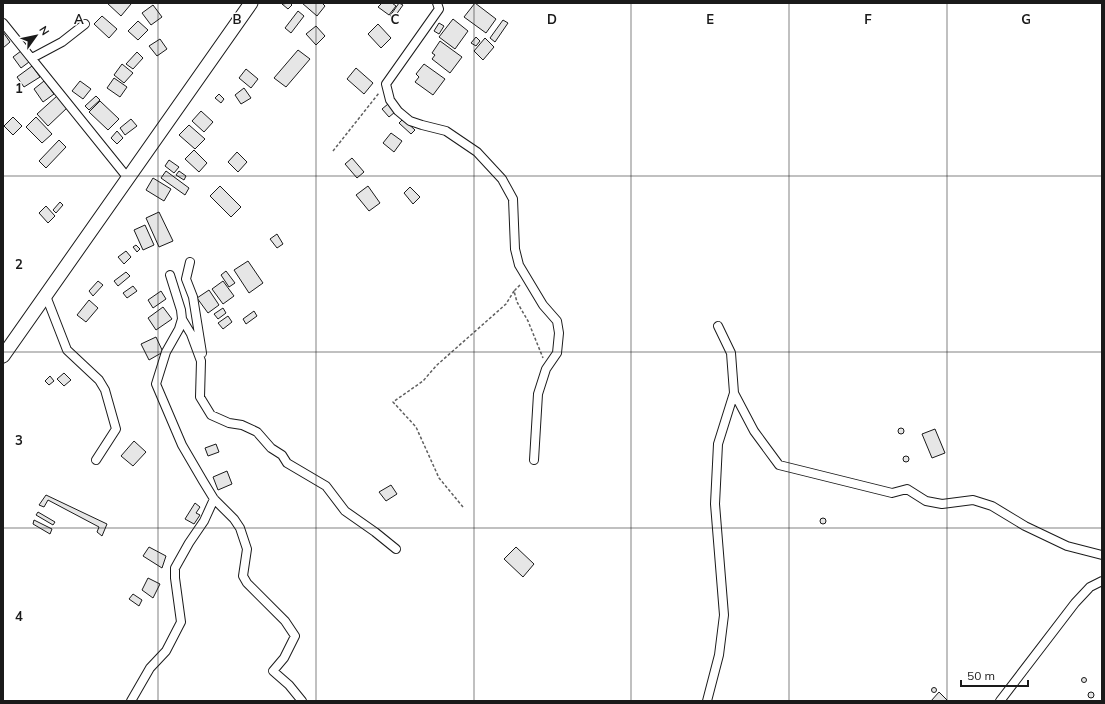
<svg xmlns="http://www.w3.org/2000/svg" width="1105" height="704" viewBox="0 0 1105 704" font-family="Mulish,sans-serif">
<rect width="100%" height="100%" fill="#fff"/>
<path fill="#e6e6e6" stroke="#1a1a1a" d="M107,3H130L131,4L121,16Z
M290,3L292,5L288,9L282,4Z
M302,3H322L325,6L317,16Z
M382,3H392L396,6L389,15L378,7Z
M399,3L403,5L393,19L390,16Z
M475,3L496,19L486,33L464,17Z
M153,5L162,17L151,25L142,13Z
M298,11L304,16L291,33L285,28Z
M102,16L117,29L109,38L94,24Z
M453,19L468,31L455,49L439,37Z
M503,20L508,23L495,42L490,38Z
M138,21L148,30L138,40L128,31Z
M439,23L444,26L439,34L434,31Z
M378,24L391,38L381,48L368,34Z
M316,26L325,36L316,45L306,34Z
M3,32L10,42L3,48Z
M476,37L480,41L476,46L471,43Z
M485,38L494,47L483,60L474,51Z
M160,39L167,49L157,56L149,46Z
M440,41L462,57L450,73L432,59L435,55L432,53Z
M298,50L310,59L286,87L274,78Z
M21,51L29,62L21,68L13,57Z
M137,52L143,58L133,69L126,64Z
M122,64L133,73L124,83L114,75Z
M424,64L445,79L433,95L415,82L419,77L416,74Z
M32,66L40,77L24,87L17,77Z
M356,68L373,83L364,94L347,79Z
M246,69L258,79L251,88L239,78Z
M114,78L127,87L120,97L107,88Z
M44,81L54,94L43,102L34,89Z
M80,81L91,89L83,99L72,91Z
M244,88L251,98L241,104L235,95Z
M219,94L224,99L221,103L215,98Z
M57,96L68,107L48,126L37,114Z
M96,96L100,100L89,110L85,106Z
M100,101L119,119L108,130L89,112Z
M388,104L395,112L389,117L382,109Z
M201,111L213,122L204,132L192,121Z
M13,117L22,126L13,135L4,126Z
M36,117L52,134L42,143L26,127Z
M131,119L137,126L125,135L120,128Z
M403,119L415,130L411,134L399,123Z
M189,125L205,139L195,149L179,135Z
M117,131L123,138L117,144L111,138Z
M391,133L402,141L394,152L383,143Z
M59,140L66,147L46,168L39,161Z
M194,150L207,163L199,172L185,159Z
M237,152L247,162L238,172L228,162Z
M352,158L364,172L357,178L345,164Z
M169,160L179,167L174,173L165,166Z
M166,171L189,188L185,195L161,178Z
M179,171L186,176L184,180L176,175Z
M153,178L171,189L164,201L146,190Z
M220,186L241,207L231,217L210,196Z
M368,186L380,203L369,211L356,195Z
M410,187L420,197L413,204L404,193Z
M60,202L63,205L56,213L53,210Z
M46,206L55,216L48,223L39,213Z
M159,212L173,241L159,247L146,218Z
M145,225L154,245L143,250L134,230Z
M277,234L283,244L277,248L270,239Z
M136,245L140,249L137,252L133,247Z
M126,251L131,257L124,264L118,257Z
M248,261L263,283L249,293L234,270Z
M226,271L235,283L229,287L221,275Z
M126,272L130,276L118,286L114,281Z
M98,281L103,285L93,296L89,291Z
M223,281L234,296L223,304L212,289Z
M133,286L137,291L127,298L123,293Z
M209,290L219,305L208,313L197,298Z
M161,291L166,299L153,308L148,300Z
M89,300L98,308L86,322L77,315Z
M163,307L172,319L156,330L148,318Z
M223,308L226,313L218,319L214,314Z
M254,311L257,316L246,324L243,319Z
M228,316L232,322L223,329L218,323Z
M156,337L163,352L149,360L141,344Z
M64,373L71,380L64,386L57,379Z
M50,376L54,381L49,385L45,381Z
M898 431a3 3 0 1 1 6 0a3 3 0 1 1-6 0Z
M935,429L945,453L932,458L922,434Z
M134,441L146,452L133,466L121,456Z
M216,444L219,452L208,456L205,448Z
M903 459a3 3 0 1 1 6 0a3 3 0 1 1-6 0Z
M227,471L232,484L218,490L213,477Z
M391,485L397,494L386,501L379,492Z
M46,495L107,524L102,536L97,532L99,527L48,500L44,507L39,505Z
M195,503L200,507L196,513L200,515L194,524L185,519Z
M38,512L55,522L53,525L36,515Z
M820 521a3 3 0 1 1 6 0a3 3 0 1 1-6 0Z
M34,520L52,529L50,534L33,524Z
M149,547L166,556L162,568L143,556Z
M516,547L534,564L523,577L504,559Z
M148,578L160,584L153,598L142,590Z
M133,594L142,600L139,606L129,599Z
M1081.5 680a2.5 2.5 0 1 1 5 0a2.5 2.5 0 1 1-5 0Z
M931.5 690a2.5 2.5 0 1 1 5 0a2.5 2.5 0 1 1-5 0Z
M939,692L948,701H931Z
M1088 695a3 3 0 1 1 6 0a3 3 0 1 1-6 0Z"/>
<g fill="none" stroke-linecap="round" stroke-linejoin="round">
<g stroke="#1a1a1a" stroke-width="10">
<path id="street" d="M437,3L439,9L386,84L390,100L398,111L410,121L422,125L446,131L477,152L502,179L513,199L515,249L519,265L543,305L557,321L559,333L557,353L546,369L538,394L534,460
M3,23L127,177
M32,58L62,42L85,24
M190,262L186,279L193,297L202,353
M170,275L181,310L182,319L191,334L201,361L200,397L211,415L229,423L242,425L257,432L271,448L282,455L287,463L326,486L345,511L375,532L396,549
M46,296L67,350L99,380L105,390L116,429L96,460
M182,319L179,329L166,352L156,384L182,445L203,481L214,499L234,519L240,528L247,549L243,576L247,583L285,621L295,636L284,658L273,671L289,685L302,701
M734,393L754,431L779,465L892,493L907,489L926,501L942,504L973,500L992,506L1025,526L1067,546L1102,555
M131,701L150,668L166,651L181,622L175,578V568L189,543L204,521L214,499
M707,701L719,655L724,615L715,504L718,444L734,393L731,353L718,326
M1000,701L1075,603L1090,587L1102,581"/>
</g>
<g stroke="#1a1a1a" stroke-width="15">
<path id="primary" d="M3,356L251,3"/>
</g>
<path stroke="#5f5f5f" stroke-width="1.5" stroke-dasharray="3 2" stroke-linecap="butt" d="M333,151L379,93
M520,285L514,291L517,302L528,321L543,358
M463,507L439,478L416,427L393,402L423,381L437,365L506,304L514,291"/>
<use href="#street" stroke="#fff" stroke-width="8"/>
<use href="#primary" stroke="#fff" stroke-width="13"/>
</g>
<path fill="none" stroke="#1a1a1a" stroke-width="1" stroke-opacity="0.55" d="M158,3V701M316,3V701M474,3V701M631,3V701M789,3V701M947,3V701M3,176H1102M3,352H1102M3,528H1102"/>
<g font-size="13" text-anchor="middle" font-weight="bold" fill="#1a1a1a" stroke="#fff" stroke-width="3" stroke-linejoin="round" paint-order="stroke">
<text x="79" y="24">A</text>
<text x="237" y="24">B</text>
<text x="395" y="24">C</text>
<text x="552" y="24">D</text>
<text x="710" y="24">E</text>
<text x="868" y="24">F</text>
<text x="1026" y="24">G</text>
<text x="19" y="93">1</text>
<text x="19" y="269">2</text>
<text x="19" y="445">3</text>
<text x="19" y="621">4</text>
</g>
<rect width="1105" height="704" fill="none" stroke="#1a1a1a" stroke-width="8"/>
<g transform="translate(36 36) rotate(57)" stroke="#ffffff" stroke-width="3" paint-order="stroke">
<path d="M0-3L7 15L0 10L-7 15Z" fill="#1a1a1a"/>
<text y="-6" font-size="11" font-weight="bold" text-anchor="middle" fill="#1a1a1a">N</text>
</g>
<path d="M961 680v6h67v-6" fill="none" stroke="#1a1a1a" stroke-width="2"/>
<text x="967" y="680" font-size="12" fill="#1a1a1a" stroke="#ffffff" stroke-width="3" paint-order="stroke">50 m</text>
</svg>
